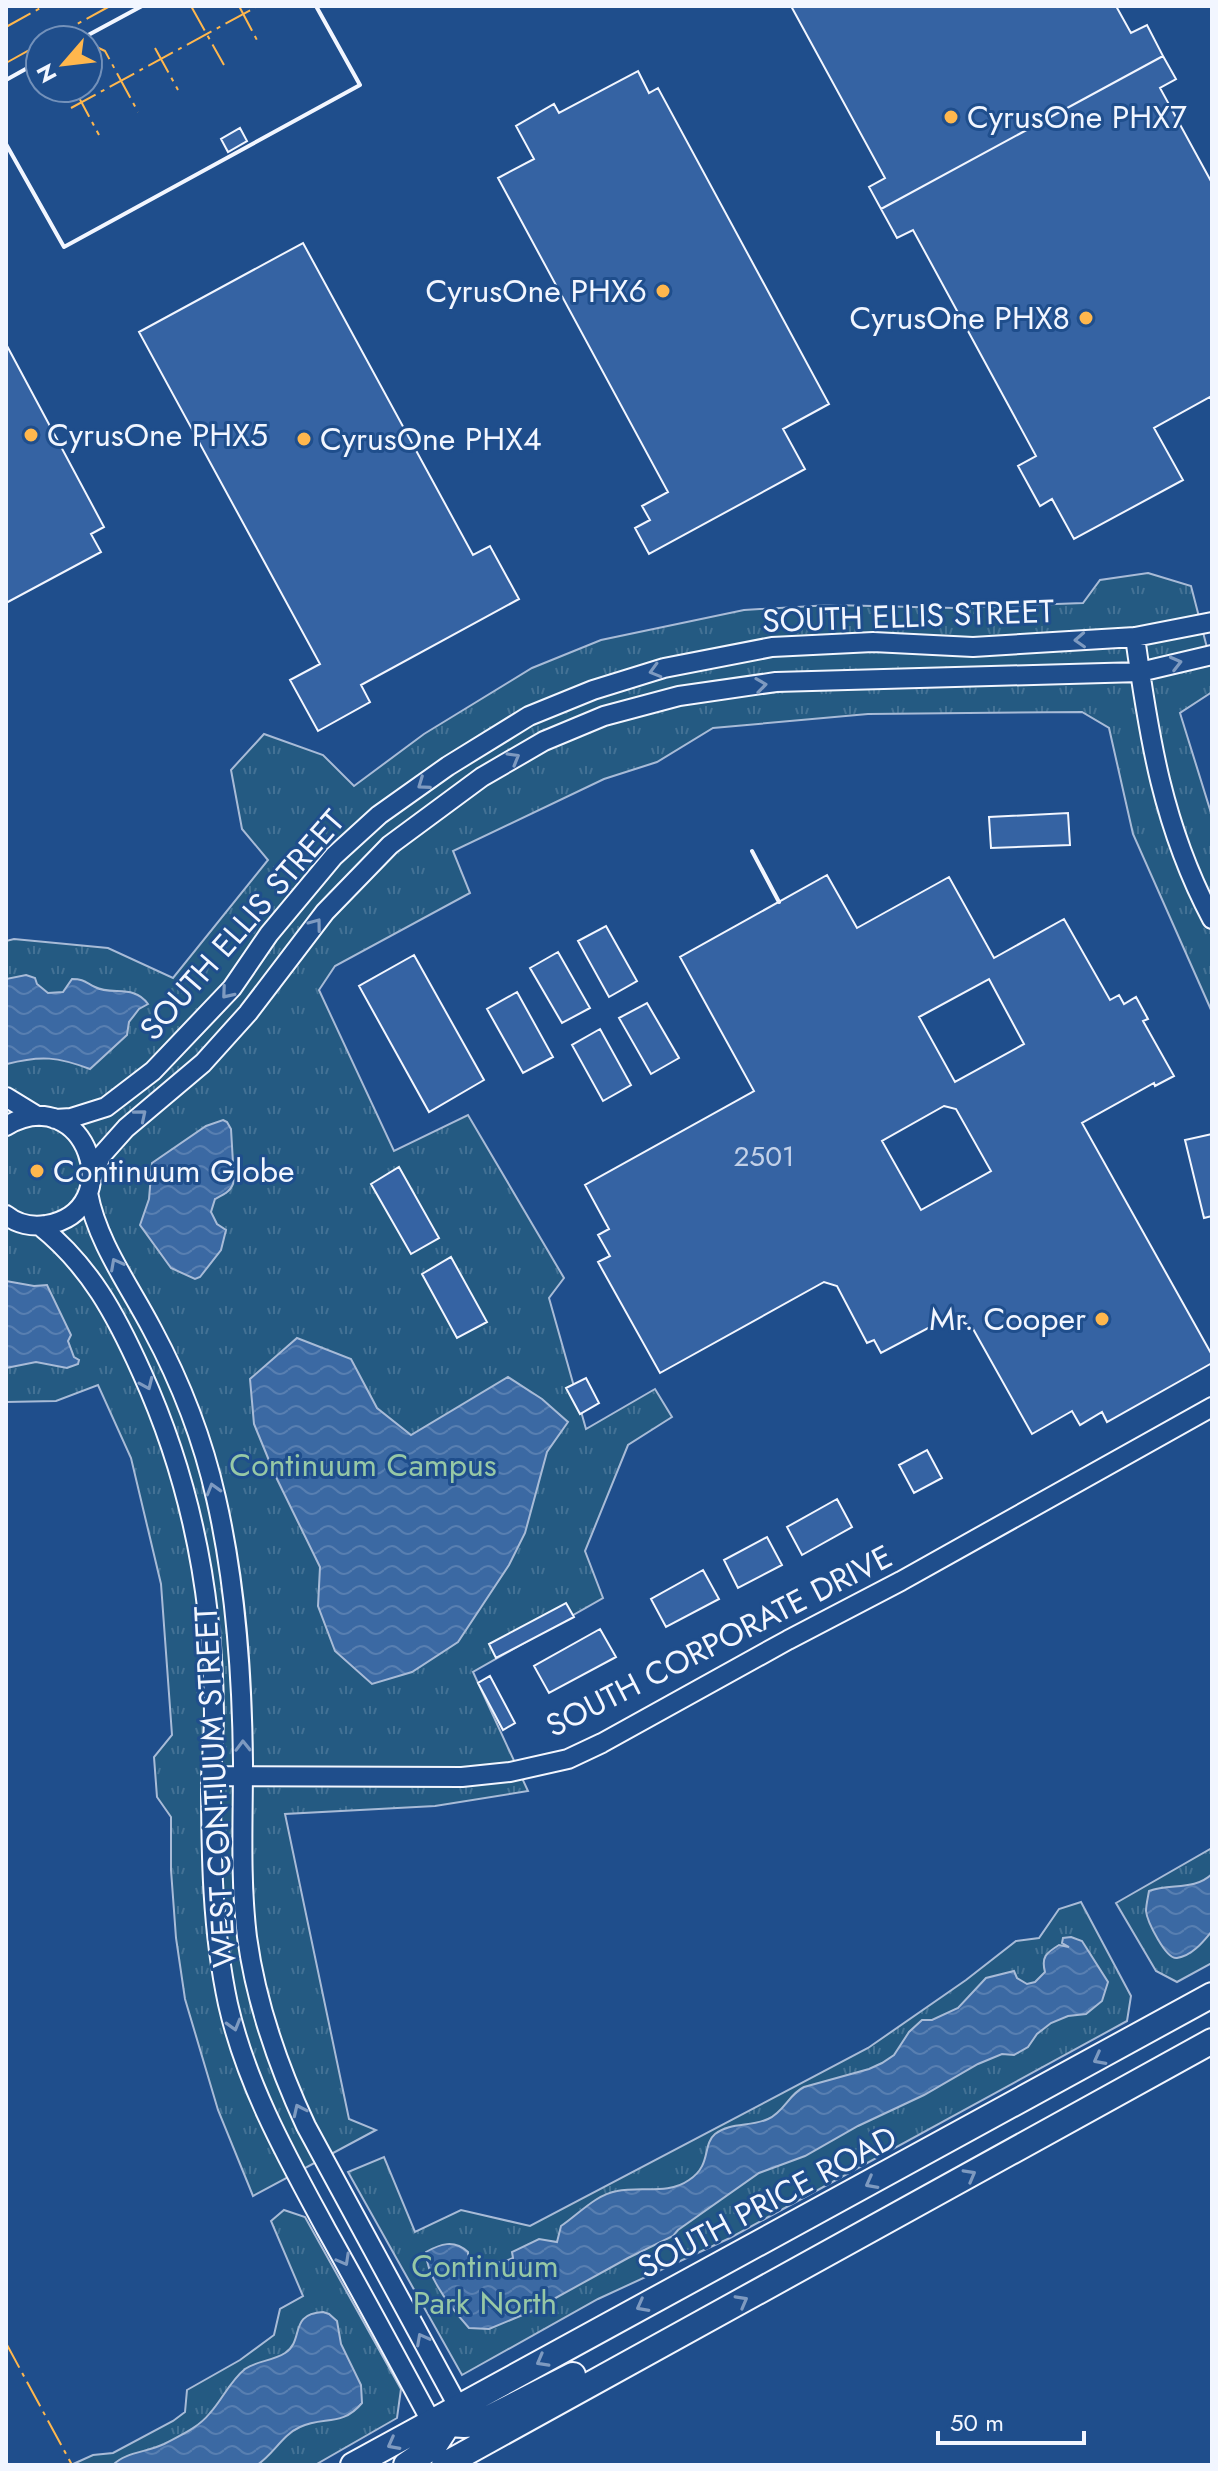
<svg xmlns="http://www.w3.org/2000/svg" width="1218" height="2471" viewBox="0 0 1218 2471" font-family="Jost,sans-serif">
<defs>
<pattern id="park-tufts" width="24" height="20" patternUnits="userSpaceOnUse" patternTransform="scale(2)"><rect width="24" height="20" fill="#245a82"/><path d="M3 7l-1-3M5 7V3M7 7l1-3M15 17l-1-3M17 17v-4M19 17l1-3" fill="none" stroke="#447295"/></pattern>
<pattern id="water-waves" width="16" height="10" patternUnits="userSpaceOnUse" patternTransform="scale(2)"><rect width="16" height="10" fill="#3b69a3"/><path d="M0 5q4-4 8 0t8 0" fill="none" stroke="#587fb1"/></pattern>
</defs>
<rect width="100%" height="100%" fill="#1f4e8c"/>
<path fill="url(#park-tufts)" stroke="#a8bbd7" stroke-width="2" d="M1148,573L1191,586L1212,667V692L1180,713L1212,816V1012L1133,834L1109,728L1082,712L868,714L713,728L657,762L604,779L453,851L470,893L335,966L319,990L394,1151L468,1115L564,1278L549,1298L586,1429L655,1389L672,1417L628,1445L585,1551L603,1598L473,1672L528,1791L435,1806L285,1814L349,2119L376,2130L253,2196L218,2110L185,1999L176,1938L171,1870V1817L157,1797L154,1757L172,1735L161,1584L131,1458L98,1385L56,1401L6,1402V941L14,939L108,948L173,978L268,860L242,829L231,770L264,734L323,755L354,786L424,734L532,668L601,640L744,610L831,605L955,608L1083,603L1100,580Z
M1212,1848V1963L1177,1982L1156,1971L1116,1903Z
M1081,1902L1131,1996L1127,2021L730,2238L598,2299L462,2375L348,2172L384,2157L415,2232L461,2210L530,2226L868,2048L966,1980L1016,1941L1039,1938L1059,1909Z
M284,2210L305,2217L401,2389L397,2418L315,2465H71L93,2455L113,2453L173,2421L185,2412L187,2390L240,2360L274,2335L280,2309L303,2296L271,2221Z"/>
<path fill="url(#water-waves)" stroke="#a8bbd7" stroke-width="2" d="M26,975L35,978L37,984L48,993L63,992L72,979C84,979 85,982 95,987C112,996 134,984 148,1004L139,1009L129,1022L127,1035L90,1069C58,1057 41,1055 7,1064L6,979Z
M223,1120L227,1122L231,1129L234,1180C232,1191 225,1194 215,1199L211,1212L217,1224L226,1230L221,1250L200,1277L195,1279L171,1268L140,1225L149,1199L152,1163L206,1126Z
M6,1281L34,1286L47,1285L71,1335L68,1341L74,1357L79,1360L78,1364L67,1368L36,1362L6,1368Z
M297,1338L351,1359L377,1408L411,1435L508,1377L542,1399L568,1422L547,1452L525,1533L509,1565L458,1642L412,1672L372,1684L335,1651L318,1606L320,1567L275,1475L254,1424L250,1379Z
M1212,1874V1931C1203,1942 1192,1956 1177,1958C1166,1960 1147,1921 1146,1911C1146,1905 1148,1897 1149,1891C1171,1883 1194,1891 1212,1874Z
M1071,1937L1082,1941L1108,1982L1102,2001L1086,2014L1068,2016L1051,2023L1037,2034L1028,2047L1014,2055L1002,2054L978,2064L924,2095L858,2126L805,2156L759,2173L678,2230L673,2236L628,2258L532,2311L489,2329L469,2328C453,2310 426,2277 426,2252C440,2244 454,2239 468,2252V2258C484,2265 497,2265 513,2258L512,2252L539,2239L557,2242L561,2226C579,2214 595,2195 617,2191C641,2186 668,2195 689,2180C712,2165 702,2145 715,2134C730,2122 751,2127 768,2119C784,2112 789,2094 804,2087L869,2069L882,2063L894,2055L909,2032L922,2020H932L958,2008L986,1978L1014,1971L1017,1978L1027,1984L1035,1982L1045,1972C1041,1957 1046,1953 1059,1945L1069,1947L1062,1943L1063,1938Z
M323,2312L329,2314L337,2321L341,2344L361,2385L362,2403C342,2427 324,2416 300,2427C282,2435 274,2454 257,2465H113C125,2452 148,2452 164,2444C181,2435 198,2428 210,2413C222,2400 230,2381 245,2369C256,2361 273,2361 285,2353C305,2340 288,2314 323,2312Z"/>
<path fill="#3563a3" stroke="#f2f6ff" stroke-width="2" fill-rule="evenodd" d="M791,6H1116L1131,33L1147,25L1163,56L881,209L869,187L885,178Z
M1163,56L1176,79L1160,88L1212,183V402L1210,397L1154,428L1183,480L1074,539L1052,499L1040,506L1018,466L1036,456L913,230L897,238L881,209Z
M638,71L649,93L658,88L829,404L783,429L805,469L649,554L635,528L650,520L642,506L668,492L498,178L534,159L516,126L554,104L559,113Z
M240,128L247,141L228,152L221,139Z
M303,243L473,555L490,546L519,599L361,685L370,702L318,731L290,680L320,664L139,332Z
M6,344L104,527L91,534L101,552L6,603Z
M1068,813L1070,845L991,848L989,817Z
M827,875L857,928L949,877L994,958L1064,919L1110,1000L1119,995L1124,1004L1136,997L1148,1019L1143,1021L1174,1076L1155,1086L1154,1083L1082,1123L1212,1355V1363L1107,1422L1102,1412L1080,1425L1072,1411L1032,1434L972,1327L951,1316L881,1353L874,1340L867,1343L837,1286L824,1282L660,1373L598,1262L610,1256L598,1235L609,1229L585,1185L754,1091L680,957ZM989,979L1024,1044L955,1082L919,1017ZM944,1106L956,1109L991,1171L921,1210L882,1141Z
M606,926L637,981L609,997L578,941Z
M558,952L590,1008L562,1023L530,968Z
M414,955L484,1080L429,1112L359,986Z
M517,992L553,1057L523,1073L487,1009Z
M647,1003L679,1058L651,1074L619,1018Z
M600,1029L631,1085L603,1101L572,1045Z
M1212,1134V1216L1204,1218L1185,1140Z
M399,1167L439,1238L411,1254L371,1184Z
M451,1257L487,1322L457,1338L422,1274Z
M586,1378L599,1403L580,1414L566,1388Z
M927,1450L942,1478L914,1493L899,1465Z
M837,1499L852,1527L802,1555L787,1527Z
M767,1537L782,1565L738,1588L724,1560Z
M703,1570L719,1599L666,1627L651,1599Z
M566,1603L574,1617L496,1658L489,1644Z
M600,1629L616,1657L549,1693L534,1666Z
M490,1676L515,1723L503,1730L478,1683Z"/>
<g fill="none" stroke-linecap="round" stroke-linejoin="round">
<g stroke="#f2f6ff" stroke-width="22">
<path id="street" d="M1135,637C1149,738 1163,827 1212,919
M6,1097L37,1116
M55,1119L71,1118L106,1107L153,1071L232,988L269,934L334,856L379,815L448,766L529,716L593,690L664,668L772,647L873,642L973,647L1135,637L1212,622
M6,1126C86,1079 130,1211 46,1225C32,1227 17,1224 6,1215
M93,1175L101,1156L126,1128L203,1063L248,1013L325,912L390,845L482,777L544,741L604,716L679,696L776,682L1140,672L1212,655
M88,1193C97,1242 129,1285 152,1329C180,1381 203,1440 216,1498C236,1585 242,1673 243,1762C243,1820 240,1879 247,1937C256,2003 278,2066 306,2126L459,2408
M40,1226C90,1266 116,1315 142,1373C190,1479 213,1596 214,1713C214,1734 212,1756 211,1778C211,1853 212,1930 228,2004C246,2084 287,2157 326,2229C362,2293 397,2358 432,2423
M211,1776L462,1777L510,1772L568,1759L602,1743L788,1640L901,1581L1212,1407"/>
</g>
<g stroke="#f2f6ff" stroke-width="28">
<path id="secondary" d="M432,2423L464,2425L477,2424L573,2375
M353,2465L1212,1995
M406,2465L435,2445L455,2414
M444,2465L1212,2041"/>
</g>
<use href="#street" stroke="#1f4e8c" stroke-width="18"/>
<use href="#secondary" stroke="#1f4e8c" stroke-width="24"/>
<path stroke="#f2f6ff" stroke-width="4" d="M79,40L142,6
M6,80L40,61
M6,144L64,247L360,85L316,6
M752,851L779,902"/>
<path stroke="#ffb74d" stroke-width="2" stroke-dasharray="28 6 4 6" stroke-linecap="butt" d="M191,6L224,65
M239,6L258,42
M6,27L44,6
M64,31L83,40
M48,40L110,6
M88,43L105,51L138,112
M155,48L178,90
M6,63L40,44
M76,92L99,135
M71,108L258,6
M6,2343L72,2465"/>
</g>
<defs><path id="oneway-chevron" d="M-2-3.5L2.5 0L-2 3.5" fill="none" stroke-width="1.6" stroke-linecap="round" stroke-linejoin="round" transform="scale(2)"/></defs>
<g stroke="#7e9ac0">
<use href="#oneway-chevron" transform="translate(1080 640) rotate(177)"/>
<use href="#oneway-chevron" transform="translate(1176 663) rotate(-14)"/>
<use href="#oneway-chevron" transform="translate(655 671) rotate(164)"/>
<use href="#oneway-chevron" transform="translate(761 685) rotate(-8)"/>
<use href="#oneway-chevron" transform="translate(514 758) rotate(-30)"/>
<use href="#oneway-chevron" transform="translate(423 784) rotate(145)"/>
<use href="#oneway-chevron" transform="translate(316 924) rotate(-53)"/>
<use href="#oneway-chevron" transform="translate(227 993) rotate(130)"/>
<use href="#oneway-chevron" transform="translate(141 1115) rotate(-40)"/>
<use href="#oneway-chevron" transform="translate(116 1264) rotate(-118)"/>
<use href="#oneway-chevron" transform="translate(147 1384) rotate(66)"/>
<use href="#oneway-chevron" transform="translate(213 1489) rotate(-106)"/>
<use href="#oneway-chevron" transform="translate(243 1746) rotate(-91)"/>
<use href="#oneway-chevron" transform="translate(234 2025) rotate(74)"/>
<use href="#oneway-chevron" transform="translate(1099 2059) rotate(152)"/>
<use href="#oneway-chevron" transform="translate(299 2110) rotate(-115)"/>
<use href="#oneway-chevron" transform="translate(970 2175) rotate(-29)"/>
<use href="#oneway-chevron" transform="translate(871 2183) rotate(152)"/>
<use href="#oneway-chevron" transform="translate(344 2260) rotate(61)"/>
<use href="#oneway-chevron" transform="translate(742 2301) rotate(-29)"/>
<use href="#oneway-chevron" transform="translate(642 2306) rotate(152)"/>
<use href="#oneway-chevron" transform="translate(422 2339) rotate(-118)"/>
<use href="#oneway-chevron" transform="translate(542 2361) rotate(151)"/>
<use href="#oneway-chevron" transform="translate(393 2444) rotate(152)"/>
</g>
<g fill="#ffb74d" stroke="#1f4e8c" stroke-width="3">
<circle cx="951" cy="117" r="8"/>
<circle cx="663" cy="291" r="8"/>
<circle cx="1086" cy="318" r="8"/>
<circle cx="31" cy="435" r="8"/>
<circle cx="304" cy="439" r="8"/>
<circle cx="37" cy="1171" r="8"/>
<circle cx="1102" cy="1319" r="8"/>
</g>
<g text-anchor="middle" stroke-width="6" stroke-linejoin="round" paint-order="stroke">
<g font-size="28" fill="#c3d1e8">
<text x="764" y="1166">2501</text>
</g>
<g font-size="32" fill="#f2f6ff" stroke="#1f4e8c" text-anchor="start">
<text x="967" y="128">CyrusOne PHX7</text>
<text x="647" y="302" text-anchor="end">CyrusOne PHX6</text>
<text x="1070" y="329" text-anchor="end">CyrusOne PHX8</text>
<text x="47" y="446">CyrusOne PHX5</text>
<text x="320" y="450">CyrusOne PHX4</text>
<text x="53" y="1182">Continuum Globe</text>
<text x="1086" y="1330" text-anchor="end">Mr. Cooper</text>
</g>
<g font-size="32" fill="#f2f6ff" stroke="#1f4e8c">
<text transform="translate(908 616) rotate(-2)" y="11">SOUTH ELLIS STREET</text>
<text transform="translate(242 925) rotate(-49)" y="11">SOUTH ELLIS STREET</text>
<text transform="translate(719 1641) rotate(-27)" y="11">SOUTH CORPORATE DRIVE</text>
<text transform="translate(215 1787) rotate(-93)" y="11">WEST CONTIUUM STREET</text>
<text transform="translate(767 2202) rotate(-28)" y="11">SOUTH PRICE ROAD</text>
</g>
<g font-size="32" fill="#97c8a6" stroke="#1f4e8c">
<text x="363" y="1476">Continuum Campus</text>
<text x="485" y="2277">Continuum<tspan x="485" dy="37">Park North</tspan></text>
</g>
</g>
<rect width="1218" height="2471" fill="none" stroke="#f2f6ff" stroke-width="16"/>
<g transform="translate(64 64) rotate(242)"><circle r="38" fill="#1f4e8c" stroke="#7391ba" stroke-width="2"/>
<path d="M0-6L14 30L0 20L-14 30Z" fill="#ffb74d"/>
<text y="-12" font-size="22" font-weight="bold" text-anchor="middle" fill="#f2f6ff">N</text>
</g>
<path d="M938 2431v12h146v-12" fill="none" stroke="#f2f6ff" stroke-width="4"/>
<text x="950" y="2431" font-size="24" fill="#f2f6ff" stroke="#1f4e8c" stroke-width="6" paint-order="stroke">50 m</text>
</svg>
